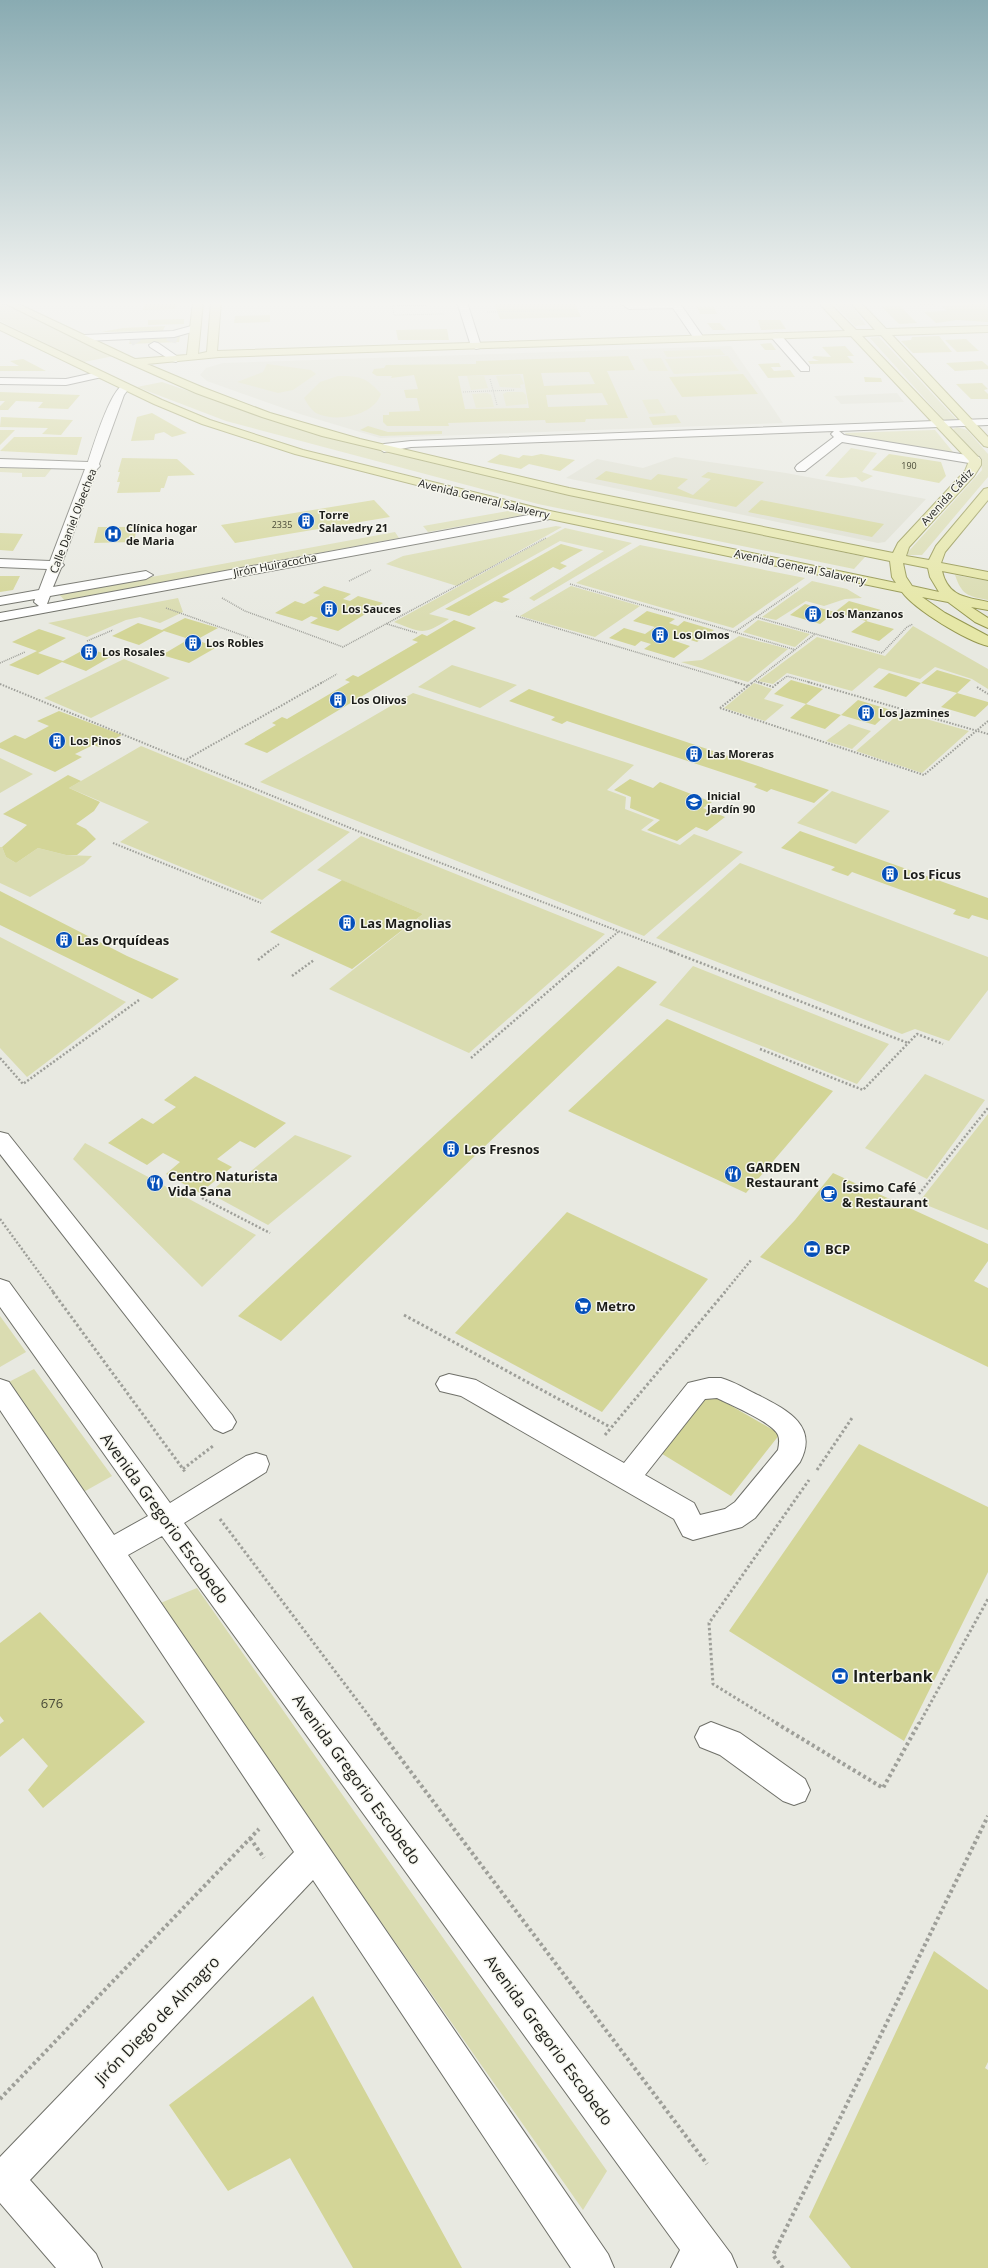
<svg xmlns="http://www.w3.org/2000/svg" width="988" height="2268" viewBox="0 0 988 2268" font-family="'Open Sans',sans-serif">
<rect width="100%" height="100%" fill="#e8e9e1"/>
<path fill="#dddecf" d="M731,346L783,423L380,438L300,414L207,381L200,375L206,368L223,363Z
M897,393L904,402L841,404L834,396Z
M675,457L786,473L926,499L885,542L878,543L566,478L597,459L643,468Z"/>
<path fill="#dadcb1" d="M832,302H849L866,325L855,326Z
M0,303L114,356L84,362L0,321Z
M879,337L957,420L945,421L870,338Z
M720,349L725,355L667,357L663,351Z
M728,356L739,371L674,374L665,359Z
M661,358L668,371H649L642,359Z
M267,364L311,370L316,374L293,390L278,393L237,382L263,372Z
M520,375L524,384L520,385L521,388L500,387L496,376Z
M338,376C360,376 366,377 381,394C373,416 336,423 316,413C311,410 307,403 304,398L320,382Z
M467,376H484L488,388L471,390Z
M162,382C240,409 318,435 399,455C553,493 710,524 865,557L854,569L538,504L226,421L137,387Z
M507,392H523L526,395L527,404L506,406L503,394Z
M487,393L491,395L494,407L476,408L472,394Z
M658,399L666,413L649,414L642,400Z
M957,427L967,430L988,454V477L922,555H908V552L982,470L981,460L954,431L953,429Z
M935,430L953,452H942L847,436L845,433Z
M851,448L877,453L862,472L873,476L862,482L856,477L841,478L825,476Z
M0,465L53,467L45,477H22V473L0,472Z
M508,511L524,515L428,532L423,526Z
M556,526L562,527L457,586L386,564L403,556Z
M565,528L632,543L534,601L529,598L604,551L560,541L429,614L449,619C422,636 423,633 394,622Z
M395,532L399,538L65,601L59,594Z
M640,545L805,578L733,628L576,583Z
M955,575L988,581V600C967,596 962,595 955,575Z
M812,581L847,589L862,598L845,599L824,606L806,601L776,620L762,617Z
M571,586L640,606L595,637L520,616Z
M178,598L183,612L160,623L140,617L126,620L87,637L48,623Z
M758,620L810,634L795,647L743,632Z
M913,626L988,669V689L972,679L935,667L920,679L879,668L852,691L787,673L773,684L758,681L817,637L885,656Z
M739,636L788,649L748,682L681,662L702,660Z
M124,659L170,678L91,718L44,698Z
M452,665L517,685L480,708L418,687Z
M754,683L772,689L764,699L784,705L765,721L724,708Z
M413,693L634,765L607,790L626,797L625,809L654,820L641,830L680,845L694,834L743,852L644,936L260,782Z
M901,712L969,731L922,773L856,751Z
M849,724L871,731L852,749L826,741Z
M141,746L350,832L262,900L120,842L149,822L69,788Z
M0,758L33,774L0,793Z
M832,791L890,811L856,844L797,823Z
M361,836L605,934L469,1053L329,989L423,914L317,870Z
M0,847H2L6,857L16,863L38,848L66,855L92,856L84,864L30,897L0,883Z
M740,863L988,957V990L949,1041L915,1029L902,1034L656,938Z
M0,937L126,1002L27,1077L0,1048Z
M693,966L889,1044L857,1084L659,1005Z
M925,1074L985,1100L927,1179L865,1148Z
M988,1114V1230L919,1202Z
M295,1135L352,1156L268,1225L209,1193L230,1175L240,1180Z
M85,1143L256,1235L202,1287L73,1159Z
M0,1316L26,1352L0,1367Z
M34,1369L112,1476L80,1494L3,1385Z
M197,1588L607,2171L583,2210L158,1604Z"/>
<path fill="#d3d597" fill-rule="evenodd" d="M145,302H177L175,309L143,310Z
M494,302H574L581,317L500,319Z
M917,302H932L935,305H920Z
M985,304L988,307V322L957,320L936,323L924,312L947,311L942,306Z
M900,306L917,323L899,324L882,307Z
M697,307H714L717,314H700Z
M270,315V322L234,323L235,316Z
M184,319V324L148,325V320Z
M758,320H780L786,329L761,330Z
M707,323H720L726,330H713Z
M165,326L163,331L101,332L123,328Z
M447,329L449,340H398L396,330Z
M180,336L179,342L129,344L131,337Z
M939,336L952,352L913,353L901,341L911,340L912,337Z
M966,339L979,351L957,352L945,340Z
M771,343L776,350H765L760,344Z
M845,346L854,356H847L854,363L810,364L808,361H819L812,358L814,356L831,357L822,347Z
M628,356L635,370L607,371L628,418L586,419L585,422L546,423L545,420L448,423L449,426H387L383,422V415H389V412L420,411L417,398H406L404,390L418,389L414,375L391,378L392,376H377L372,373L374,369L384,368L386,365L476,364V361ZM589,372L595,384L544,386L541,373ZM523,374L529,408L465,409L458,376ZM602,393L608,405L548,407L546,395Z
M23,359L46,371H0V366H19L10,361Z
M982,361L988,366V369L955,371L946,363Z
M779,363L781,367H771L774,371L790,370L795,377L768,378L758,364Z
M743,374L758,394L682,397L669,377Z
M864,377L881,378L882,382H865Z
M982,383L988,389L984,390L988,394V399H971L956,384Z
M0,392L80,395L68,409L38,408L43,402L16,401L8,410H0V406L5,401H0Z
M152,413L187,433L172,437L164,432L155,434L154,440L131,441L137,417Z
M676,415L681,423L653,425L649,417Z
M1,417L73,420L61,435L42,434L48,428L0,427Z
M368,426L388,432L442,431V434L381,436L360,430Z
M0,430H15L0,445Z
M14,437H82L77,455L0,451Z
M500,454L519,458L523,455L532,456L541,454L575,460L560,471L529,464L521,469L487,462Z
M889,454L941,462L946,476L939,483L872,470Z
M122,458L177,459L195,475L168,476L164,488H161L160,492L117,493L120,482H117L120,472H118Z
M606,471L651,480L658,474L688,479L677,488L693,495L711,479L701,477L708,472L764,482L736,507L595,479Z
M374,500L390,517L235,543L221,525Z
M761,500L884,524L872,537L748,512Z
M98,527H137L134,542L94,543Z
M0,533L23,534L13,551L0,550Z
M561,544L583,550L560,563L567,566L560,570L553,567L502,597L510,599L502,603L495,601L469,616L445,609Z
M0,576H20L13,590L0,592Z
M324,586L351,594L343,599L350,601L358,596L383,603L338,631L310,623L318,618L311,616L302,621L275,613L295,601L304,604L320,595L313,593Z
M849,601L881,610L866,621L835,612Z
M805,604L835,612L820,624L790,615Z
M647,611L675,619L669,623L678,626L684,621L714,630L697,642L678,636L672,640L690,646L674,658L644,649L651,644L641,641L635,646L609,638L624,628L645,634L655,627L633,621Z
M185,618L218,628L196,640L217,647L189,663L162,655L189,639L164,631L139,645L112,636L138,623L162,630Z
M454,620L476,628L267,753L244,744L276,725L272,723L282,717L287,719L350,682L345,680L353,675L358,677L418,642L412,640L422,634L427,636Z
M866,621L894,629L879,641L851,632Z
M39,629L66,638L38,653L63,661L87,648L112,656L86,671L62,662L38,675L9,665L37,651L12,642Z
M937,670L971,680L957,693L921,683L906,697L873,687L889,673L921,683Z
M791,680L823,689L806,704L774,694Z
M529,689L829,790L814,803L771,789L767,792L754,787L757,784L567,721L562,724L551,720L555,717L509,701Z
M957,693L988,702V705L975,717L941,707Z
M858,700L891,710L875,725L841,715Z
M806,704L841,715L825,729L790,718Z
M59,711L122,735L99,747L93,745L75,754L82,757L55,772L0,748V743L15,735L25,739L49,726L37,721Z
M68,775L81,781L69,788L100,802L94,811L76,824L86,829L96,839L77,855H66L38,848L16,863L6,857L2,847L27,825L3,814Z
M630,779L653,788L660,782L712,802L703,808L725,817L707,831L696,827L677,841L647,830L660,820L630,808L631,797L614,790Z
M800,831L988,898V920L972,915L969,919L953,914L956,910L852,872L848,876L831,870L835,867L781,848Z
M342,880L423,914L352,969L270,932Z
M0,891L127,956L179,979L152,999L0,925Z
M618,966L657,982L281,1341L238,1316Z
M667,1019L833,1091L746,1193L568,1111Z
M195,1076L286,1123L255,1148L240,1141L217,1159L232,1167L200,1193L166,1174L180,1162L163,1153L147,1165L108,1143L142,1118L153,1124L176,1107L164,1100Z
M833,1173L988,1244V1261L974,1281L988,1288V1367L760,1257L795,1220Z
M567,1212L708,1279L602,1412L455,1333Z
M709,1393L780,1434L731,1496L659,1452Z
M859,1444L988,1507V1572L904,1741L729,1631Z
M40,1612L145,1722L43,1808L28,1790L48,1766L23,1738L0,1757V1724L4,1721L0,1716V1643Z
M934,1951L988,1990V2062L985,2068L988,2070V2268H851L809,2217Z
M313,1996L462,2268H353L290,2158L228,2191L169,2105Z"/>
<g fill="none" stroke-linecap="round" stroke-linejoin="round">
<path stroke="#c9cac3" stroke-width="10" stroke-dasharray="10 5.5" stroke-linecap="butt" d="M133,337L137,343
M171,342L173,336"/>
<g stroke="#6f7069" stroke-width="2">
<path id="minor" d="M457,302H467L481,346L480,348L476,349L471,346Z
M618,302H679L704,338L703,340H695L673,308L629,309Z
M195,325L199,326V330L174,337L85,341L80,338L85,335L173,331Z
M776,333L780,334L809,367V371H801L772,338V334Z
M154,342L158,343L181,359L176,362L172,361L150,347L149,345Z
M98,372L102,373V377L66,385L0,384V378L66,379Z
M125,384L130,387L124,395L99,464L100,466L97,469L62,563L64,565L61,568L53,587L146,571L153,575L146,579L50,596L47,604L550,511L556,515L550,519L0,621V613L39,606L34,602L35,599L0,605V597L39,590L47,569L0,567V559L50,561L85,469L0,467V459L88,462C93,447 111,387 125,384Z
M988,419V425L839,431L844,435L979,457L981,460L979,463L975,464L842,442L805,471H797L795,468L797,465L834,437L831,434L834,431L411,447L384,452L378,448L384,444L411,441Z
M0,1132L8,1134L232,1415L236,1422L232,1429L223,1433L214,1429L0,1154Z
M0,1279L9,1282L170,1503L246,1456L256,1453L266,1456L269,1464L266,1472L184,1523L731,2254L737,2268H671L680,2250L162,1536L128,1555L608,2254L614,2268H571L313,1880L30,2180L96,2254L102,2268H56L0,2203V2157L294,1852L0,1410V1379L9,1382L114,1535L148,1516L0,1307Z
M449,1374L476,1380L624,1463L688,1383L709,1378H721C735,1382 747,1390 760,1396C787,1410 819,1426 800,1462L755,1518L742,1527L693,1540L683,1536L674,1519L461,1396L440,1391L436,1384L440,1377ZM717,1398C731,1405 772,1422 778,1435C780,1440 779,1445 778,1450L735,1502L725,1509L700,1515L694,1503L645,1475L705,1399Z
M711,1722L740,1733L805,1779L810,1790L805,1801L794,1805L783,1801L720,1755L700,1747L695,1737L700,1727Z"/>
</g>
<g stroke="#949650" stroke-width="2">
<path id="major" d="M2,302H14L135,359L187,355L193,302H203L198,354L207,352L211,302H221L217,351L845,331L818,302H828L856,330H875L850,302H860L886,329L988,326V332L892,335L988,437V447L984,446L881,335L862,336L981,460V465L974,476L909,547L906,556L929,560L936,546L984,489L988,488V500L945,552L941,563L988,572V580L942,571C948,597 966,597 988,602V610L971,607L988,618V628L975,622L948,602L922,597L945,613L988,636V646C967,641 915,610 902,592L550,519L295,454L202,424L154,404L0,330V323L162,400L210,420L303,450L550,511L896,583L892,577L890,561L569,495L322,436L262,417L196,393L99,350ZM851,336L969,461L965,471L898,543L893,553L569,488L360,439L270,413L204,388L147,364L219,357ZM903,563L928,568L930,577L939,592L912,586L906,577Z"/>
</g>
<path stroke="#9e9f99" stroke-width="1" stroke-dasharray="1 1" stroke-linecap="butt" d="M428,305L392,306L394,315L444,314
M487,312L573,310
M490,379L497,405
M463,392L515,390"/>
<path stroke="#9e9f99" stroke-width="1.5" stroke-dasharray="1 1" stroke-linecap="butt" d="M349,581L371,570
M570,584L796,650
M222,598L245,611L343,647L546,538
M166,608L253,639
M516,616L739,683
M756,617L882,653L907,627L913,624
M387,624L417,633
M735,632L798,588
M87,641L113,630
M0,663L25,652
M754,681L761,683
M321,683L337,674
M752,683L815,634
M778,683L787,676L812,683"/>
<path stroke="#9e9f99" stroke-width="2" stroke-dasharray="1.5 1.5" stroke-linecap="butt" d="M735,682L748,686
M758,682L773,687L779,682
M808,682L988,734
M0,684L360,832L673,952
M977,687L988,694
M720,708L924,775L988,721
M720,708L753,682
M187,759L323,682
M113,843L261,903
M268,952L279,944
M594,952L618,932"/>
<path stroke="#9e9f99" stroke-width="2.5" stroke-dasharray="2 2" stroke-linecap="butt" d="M670,951L908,1043
M258,960L269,951
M292,976L314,960
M760,1049L863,1090L917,1034L943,1044
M0,1058L23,1084L139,1000
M471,1058L595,951
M919,1194L988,1108
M202,1198L270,1233
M0,1219L54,1293
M724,1293L752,1259"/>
<path stroke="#9e9f99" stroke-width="3" stroke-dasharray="2.5 2.5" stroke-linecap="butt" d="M53,1292L186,1473
M404,1315L610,1427
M605,1435L725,1292
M183,1469L213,1446
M817,1470L852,1418
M220,1519L375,1724
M778,1724L713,1684L709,1623L809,1480
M919,1724L988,1599"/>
<path stroke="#9e9f99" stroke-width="4" stroke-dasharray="3 3" stroke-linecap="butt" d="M374,1723L707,2164
M776,1723L883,1788L919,1723
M250,1838L264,1858
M0,2099L259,1829
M783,2268L773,2255L988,1816"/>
<use href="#minor" fill="#fff" fill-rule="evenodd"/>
<use href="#major" fill="#e6e7a7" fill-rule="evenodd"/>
</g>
<linearGradient id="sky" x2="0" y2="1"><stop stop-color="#89abb2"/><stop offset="0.49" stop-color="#f5f5f2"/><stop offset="1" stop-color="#f5f5f2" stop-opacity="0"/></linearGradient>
<rect width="988" height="619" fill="url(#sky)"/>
<defs>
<g id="building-disc" transform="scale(0.9)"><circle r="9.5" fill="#0550ba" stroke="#f6f6ee"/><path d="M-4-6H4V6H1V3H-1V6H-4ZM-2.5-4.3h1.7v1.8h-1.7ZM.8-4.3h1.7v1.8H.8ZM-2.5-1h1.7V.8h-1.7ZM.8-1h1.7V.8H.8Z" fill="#fff"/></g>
<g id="hospital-disc" transform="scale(0.9)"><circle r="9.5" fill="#0550ba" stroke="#f6f6ee"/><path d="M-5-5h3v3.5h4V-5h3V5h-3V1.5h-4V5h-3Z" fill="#fff"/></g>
<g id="school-disc" transform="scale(0.9)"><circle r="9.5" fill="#0550ba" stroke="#f6f6ee"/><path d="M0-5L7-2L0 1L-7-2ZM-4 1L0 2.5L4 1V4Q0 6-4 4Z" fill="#fff"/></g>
<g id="restaurant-disc" transform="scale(0.9)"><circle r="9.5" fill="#0550ba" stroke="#f6f6ee"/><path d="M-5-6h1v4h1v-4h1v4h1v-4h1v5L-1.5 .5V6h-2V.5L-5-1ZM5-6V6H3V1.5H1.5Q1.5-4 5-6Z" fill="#fff"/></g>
<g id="cafe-disc" transform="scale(0.9)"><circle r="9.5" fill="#0550ba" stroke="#f6f6ee"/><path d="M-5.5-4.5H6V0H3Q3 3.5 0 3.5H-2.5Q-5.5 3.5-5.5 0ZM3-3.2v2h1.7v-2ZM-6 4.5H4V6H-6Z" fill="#fff"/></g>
<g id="bank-disc" transform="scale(0.9)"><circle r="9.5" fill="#0550ba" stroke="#f6f6ee"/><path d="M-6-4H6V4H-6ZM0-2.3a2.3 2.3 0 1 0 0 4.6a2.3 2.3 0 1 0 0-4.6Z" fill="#fff"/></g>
<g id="supermarket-disc" transform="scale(0.9)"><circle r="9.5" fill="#0550ba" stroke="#f6f6ee"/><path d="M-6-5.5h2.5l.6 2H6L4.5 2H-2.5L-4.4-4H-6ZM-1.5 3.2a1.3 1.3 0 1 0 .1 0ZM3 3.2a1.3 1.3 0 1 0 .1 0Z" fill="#fff"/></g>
</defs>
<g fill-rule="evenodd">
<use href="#building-disc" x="306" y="521"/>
<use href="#hospital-disc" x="113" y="534"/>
<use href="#building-disc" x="329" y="609"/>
<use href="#building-disc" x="813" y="614"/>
<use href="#building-disc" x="660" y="635"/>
<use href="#building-disc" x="193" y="643"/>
<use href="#building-disc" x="89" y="652"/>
<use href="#building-disc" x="338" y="700"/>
<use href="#building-disc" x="866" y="713"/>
<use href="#building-disc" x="57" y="741"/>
<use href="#building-disc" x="694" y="754"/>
<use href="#school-disc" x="694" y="802"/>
<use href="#building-disc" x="890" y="874"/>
<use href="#building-disc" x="347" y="923"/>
<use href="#building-disc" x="64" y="940"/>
<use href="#building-disc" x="451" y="1149"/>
<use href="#restaurant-disc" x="733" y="1174"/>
<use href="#restaurant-disc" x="155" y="1183"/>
<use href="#cafe-disc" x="829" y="1194"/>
<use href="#bank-disc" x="812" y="1249"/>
<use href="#supermarket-disc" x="583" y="1306"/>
<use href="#bank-disc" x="840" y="1676"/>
</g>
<g text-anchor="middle" stroke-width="3" stroke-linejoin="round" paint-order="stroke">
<g font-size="9" fill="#494a38">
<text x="909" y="469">190</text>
<text x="282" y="528">2335</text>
</g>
<g font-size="11" fill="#1b1c19" stroke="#f6f6ee">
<text transform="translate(947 497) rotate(-48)" y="4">Avenida Cádiz</text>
<text transform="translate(484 499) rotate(14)" y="4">Avenida General Salaverry</text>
<text transform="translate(73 521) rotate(-69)" y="4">Calle Daniel Olaechea</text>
<text transform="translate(275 565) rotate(-11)" y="4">Jirón Huiracocha</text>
<text transform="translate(800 567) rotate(12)" y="4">Avenida General Salaverry</text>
</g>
<g font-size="11" font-weight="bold" fill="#1b1c19" stroke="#f6f6ee" text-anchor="start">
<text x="319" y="519">Torre<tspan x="319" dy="13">Salavedry 21</tspan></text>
<text x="126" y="532">Clínica hogar<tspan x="126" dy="13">de Maria</tspan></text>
<text x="342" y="613">Los Sauces</text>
<text x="826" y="618">Los Manzanos</text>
<text x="673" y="639">Los Olmos</text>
<text x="206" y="647">Los Robles</text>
<text x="102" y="656">Los Rosales</text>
<text x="351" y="704">Los Olivos</text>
<text x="879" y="717">Los Jazmines</text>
<text x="70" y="745">Los Pinos</text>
<text x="707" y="758">Las Moreras</text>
<text x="707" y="800">Inicial<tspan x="707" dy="13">Jardín 90</tspan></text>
</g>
<g font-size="13" font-weight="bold" fill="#1b1c19" stroke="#f6f6ee" text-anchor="start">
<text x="903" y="879">Los Ficus</text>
<text x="360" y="928">Las Magnolias</text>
<text x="77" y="945">Las Orquídeas</text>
<text x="464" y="1154">Los Fresnos</text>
<text x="746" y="1172">GARDEN<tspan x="746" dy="15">Restaurant</tspan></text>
<text x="168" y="1181">Centro Naturista<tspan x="168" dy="15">Vida Sana</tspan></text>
<text x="842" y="1192">Íssimo Café<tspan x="842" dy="15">&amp; Restaurant</tspan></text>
<text x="825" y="1254">BCP</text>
<text x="596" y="1311">Metro</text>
</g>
<g font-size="13" fill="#494a38">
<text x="52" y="1708">676</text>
</g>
<g font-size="16" fill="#1b1c19" stroke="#f6f6ee">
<text transform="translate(165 1518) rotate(54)" y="6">Avenida Gregorio Escobedo</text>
<text transform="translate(357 1779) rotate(54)" y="6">Avenida Gregorio Escobedo</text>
<text transform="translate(157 2020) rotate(-46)" y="6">Jirón Diego de Almagro</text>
<text transform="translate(549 2040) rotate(54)" y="6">Avenida Gregorio Escobedo</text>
</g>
<g font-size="16" font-weight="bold" fill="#1b1c19" stroke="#f6f6ee" text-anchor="start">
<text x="853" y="1682">Interbank</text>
</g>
</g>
</svg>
